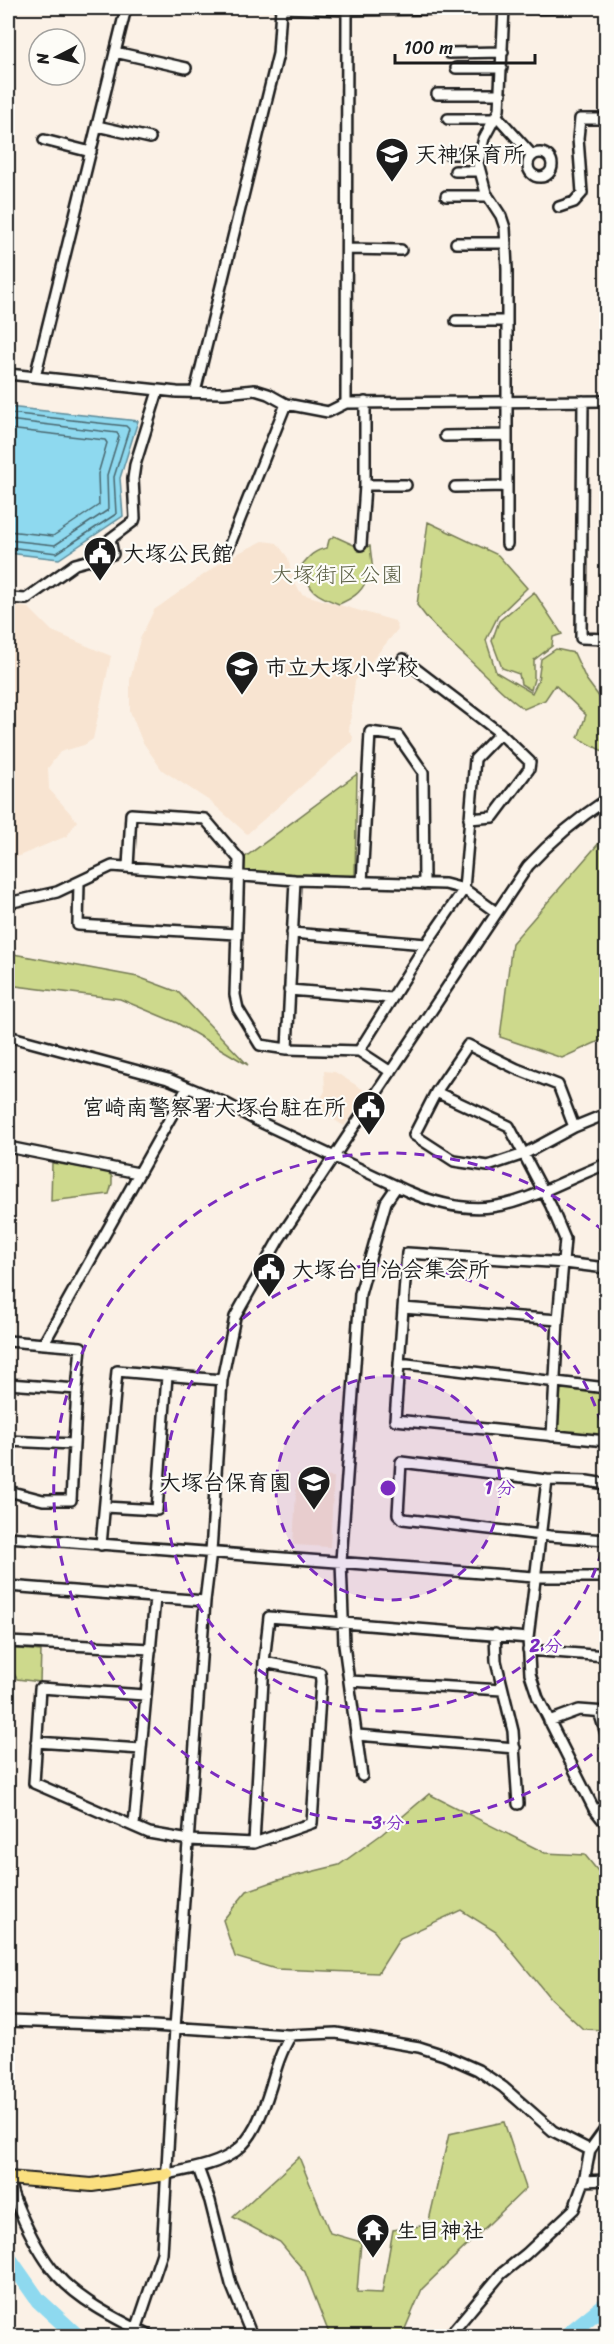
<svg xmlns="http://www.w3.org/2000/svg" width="614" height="2344" viewBox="0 0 614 2344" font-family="Sriracha,'Klee One',sans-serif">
<rect width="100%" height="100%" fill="#fbf1e6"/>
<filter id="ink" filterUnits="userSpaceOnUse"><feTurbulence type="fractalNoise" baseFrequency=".0167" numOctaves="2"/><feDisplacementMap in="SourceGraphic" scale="12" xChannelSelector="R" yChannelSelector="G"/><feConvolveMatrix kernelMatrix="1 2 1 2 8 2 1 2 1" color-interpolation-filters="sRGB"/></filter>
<g filter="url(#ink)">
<path fill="#f8e4d1" d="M263,541L277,543L288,558L293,581L302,594L395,621L398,629L355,681L349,731L353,737L352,742L247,834L211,802L162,770L142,741L130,711V680L140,639L154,610L226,559Z
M8,605L29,608L52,631L111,656L93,739L84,745L60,752L48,768L49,789L77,821L67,836L14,858L8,854Z
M324,1071L335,1072L367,1092L344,1126L319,1110L318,1104L325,1091Z
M297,1474L334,1477L330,1547L293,1545Z"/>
<path fill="#cdd98c" stroke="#747a54" stroke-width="1.5" d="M428,522L498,555L527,588L498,616L486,640L496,672L532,693L538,681L541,659L556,649L574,653L586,679L606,706V753L578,738L586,715L555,685L545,700L524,709C505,696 498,687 482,672C459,649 436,632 417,605Z
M334,536L358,547L370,546L374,580L366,581C361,593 351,599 339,604C315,595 309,592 302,565C309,556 315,550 327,548L329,540Z
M534,592L562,634L553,637L552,646L534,660V679L531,690L521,684L519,674L502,668L492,641L499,621Z
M357,774L355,875L347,877L243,871L244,858Z
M606,835V1038L562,1058L500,1037L512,943Z
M8,953L138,977L178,992L248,1065L177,1023L120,999L8,985Z
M52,1163L107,1171L112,1177V1184L109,1194L51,1201Z
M561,1388L606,1393V1438L557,1432Z
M8,1648L41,1651L40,1682L17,1679L8,1663Z
M8,1674L14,1685L12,1735H8Z
M429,1794L545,1853L585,1855L606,1881V2030L583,2029L550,1998L496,1932L461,1910L400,1938L378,1973L276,1969L235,1957L223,1920L247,1891L278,1880L339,1865L382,1834Z
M504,2122L526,2188L422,2289L402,2336H330L305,2272L280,2242L233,2217L299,2157L330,2233L361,2242L357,2292L382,2293L393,2230L428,2225L449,2134Z"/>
<path fill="#8ed9ef" stroke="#608d9b" stroke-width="1.5" d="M8,407L138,421L120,478L123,516L59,559L8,553Z"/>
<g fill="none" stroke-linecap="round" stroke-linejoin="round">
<path stroke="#4a6870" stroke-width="1.5" d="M8,413L126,426L129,429L114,477L116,514L57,553L8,547
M8,420L117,433L119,436L107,475L108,510L55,545L8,540
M8,429L105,440L107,443L98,474L99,505L53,536L8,531"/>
<path stroke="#608d9b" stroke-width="3" d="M8,2034L12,2033"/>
<path stroke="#8ed9ef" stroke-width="16" d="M8,2257L38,2300L77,2336
M566,2336L606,2304"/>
<g stroke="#1c1c1c" stroke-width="14">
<path id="minor" d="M282,8L347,10L553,8
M504,8L499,110L484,138L478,163L486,193L501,216L505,228L507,269V544
M115,52L186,68
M449,53L503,52
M456,68H502
M437,94H501
M496,115L532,155
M448,119H494
M97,126L150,138
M44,140L91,152
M528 165a12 12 0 1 1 24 0a12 12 0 1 1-24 0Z
M449,154H481
M455,171H480
M446,196H488
M559,207L574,202L582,193L578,138L580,119H606
M456,243H506
M347,249L401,250
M456,321H507
M8,374L177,392L224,393L255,390L268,394L286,404L328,412L346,403L606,401
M35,377L126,8
M195,392L278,54L281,8
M583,401L581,638L606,639
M346,403L347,10
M445,436L507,435
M365,485H406
M455,487L507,486
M361,545L365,485V402
M228,549L286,404
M8,598L26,599L75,564L113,554L110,539L134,521L135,518L133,479L135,465L158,391
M403,659L500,733L530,762L529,769L493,817L469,819
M128,867L131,814L205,819L239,859L235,995L238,1009L260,1045L287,1049L359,1051L391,1072
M79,883L78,925L236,934
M362,883L370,732L398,736L423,772L424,884
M8,903L57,892L112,866L295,880L445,884L464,889L496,912
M292,933L426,944
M289,990L391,998
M8,1036L168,1079L223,1102L258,1121L407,1191C494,1229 527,1195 606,1164
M287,1049L295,880
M359,1051L426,944L464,889L475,759L500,733
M436,1092L509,1126L551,1206L565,1239L558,1320L552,1436
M574,1127L558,1085L517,1069L468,1045L436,1092L414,1135L454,1161L488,1166L524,1154L574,1127L606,1114
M8,1147L138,1173
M606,1268L565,1263L407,1253L395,1420L606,1441
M403,1308L558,1320
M8,1341L81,1347L77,1389
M44,1343L187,1088
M399,1363L606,1388
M8,1384L77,1389L71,1500H43L8,1491
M8,1441L73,1444
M547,1480L528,1638L530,1674L538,1698L594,1809H606
M606,1484L587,1481L547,1480L401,1462L398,1514L403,1519L550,1536L606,1540
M105,1507L157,1510L167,1376
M8,1537L534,1577H606
M101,1545L117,1371L222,1380
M8,1586L205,1601
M495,1634L496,1661L513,1731L518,1804
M8,1642L151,1649
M528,1650L606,1656
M350,1681L502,1690
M145,1695L40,1688L34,1783L149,1833L189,1840L254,1843L312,1823L321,1681L320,1673L264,1662
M599,1712L606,1734
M549,1721L579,1710L606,1712
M357,1735L515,1748
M36,1742L141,1749
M362,1776L344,1645L341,1561L360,1294L386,1202L397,1186
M594,1809L606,1824
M134,1825L155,1598
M254,1843L264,1662L269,1617L528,1638
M8,2021L153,2026L288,2035L336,2033L419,2047L444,2055L478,2070L503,2087L553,2131L590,2150
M198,2168L210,2201L231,2284L252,2336
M167,2174C234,2161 250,2154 271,2086C276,2068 281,2051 291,2035
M9,2178C10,2193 18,2207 24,2221C33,2240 44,2261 58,2276C81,2302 119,2320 150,2336
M584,2181L606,2180
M134,2336L162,2253L175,2028L205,1601L211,1552L222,1380L235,1317L279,1239L528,866C552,840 577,819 606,800
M449,2336L501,2274L526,2254L574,2209L584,2181L590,2150L606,2128"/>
</g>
<g stroke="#1c1c1c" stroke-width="16">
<path id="major" d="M8,2178L92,2185L167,2174"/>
</g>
<use href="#minor" stroke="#fdfcf7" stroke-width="9"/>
<use href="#major" stroke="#fbe080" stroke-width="12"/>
</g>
</g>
<circle cx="388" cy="1488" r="112" fill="#7b2cbf" fill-opacity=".12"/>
<g fill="none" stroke="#7b2cbf" stroke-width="3" stroke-dasharray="10 8">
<circle cx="388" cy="1488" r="112"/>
<path d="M606 1534A223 223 0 1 1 606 1442"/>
<path d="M606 1743A335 335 0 1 1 606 1233"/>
</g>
<defs>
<g id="school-pin" transform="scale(1.725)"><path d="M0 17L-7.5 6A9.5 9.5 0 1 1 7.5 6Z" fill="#1c1c1c" stroke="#fdfcf7"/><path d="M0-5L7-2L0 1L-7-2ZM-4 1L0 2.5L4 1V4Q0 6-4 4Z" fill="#fff"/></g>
<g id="civic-pin" transform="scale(1.725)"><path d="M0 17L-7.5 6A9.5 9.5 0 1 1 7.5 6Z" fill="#1c1c1c" stroke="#fdfcf7"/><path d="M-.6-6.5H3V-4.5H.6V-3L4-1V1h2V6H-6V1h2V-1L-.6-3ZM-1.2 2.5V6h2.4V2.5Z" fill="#fff"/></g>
<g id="temple-pin" transform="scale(1.725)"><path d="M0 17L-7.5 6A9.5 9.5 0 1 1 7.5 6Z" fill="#1c1c1c" stroke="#fdfcf7"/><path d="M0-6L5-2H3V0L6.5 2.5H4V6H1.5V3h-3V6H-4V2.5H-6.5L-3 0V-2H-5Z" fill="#fff"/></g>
</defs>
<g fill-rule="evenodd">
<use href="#school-pin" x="392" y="154"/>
<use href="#civic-pin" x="100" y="553"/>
<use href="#school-pin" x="242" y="667"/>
<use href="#civic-pin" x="369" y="1107"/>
<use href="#civic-pin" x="269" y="1269"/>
<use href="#school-pin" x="314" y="1482"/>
<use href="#temple-pin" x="373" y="2230"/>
</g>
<g text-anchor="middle" stroke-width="4.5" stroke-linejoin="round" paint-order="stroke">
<g font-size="22" font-weight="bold" fill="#1c1c1c" stroke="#fdfcf7" text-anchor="start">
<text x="415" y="162">天神保育所</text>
<text x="123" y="561">大塚公民館</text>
<text x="265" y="675">市立大塚小学校</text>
<text x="346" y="1115" text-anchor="end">宮崎南警察署大塚台駐在所</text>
<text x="292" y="1277">大塚台自治会集会所</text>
<text x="291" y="1490" text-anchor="end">大塚台保育園</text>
<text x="396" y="2238">生目神社</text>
</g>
<g font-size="22" fill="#5a5e43" stroke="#fdfcf7">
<text x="337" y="582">大塚街区公園</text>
</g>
</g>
<circle cx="388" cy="1488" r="9" fill="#7b2cbf" stroke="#fdfcf7" stroke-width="3"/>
<g font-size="18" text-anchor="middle" font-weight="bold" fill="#7b2cbf" stroke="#fdfcf7" stroke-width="4.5" stroke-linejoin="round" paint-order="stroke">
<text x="500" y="1494">1 分</text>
<text x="546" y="1652">2 分</text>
<text x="388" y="1829">3 分</text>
</g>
<rect width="614" height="2344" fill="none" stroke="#fdfcf7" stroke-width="30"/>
<rect x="15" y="15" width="584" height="2314" fill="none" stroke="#1c1c1c" stroke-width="2" filter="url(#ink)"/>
<g transform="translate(57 57) rotate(263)"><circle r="28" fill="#fdfcf7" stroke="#a3a29f" stroke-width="1.5"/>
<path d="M0-4.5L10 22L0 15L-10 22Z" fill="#1c1c1c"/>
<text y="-9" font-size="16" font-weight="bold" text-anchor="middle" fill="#1c1c1c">N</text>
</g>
<path d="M395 54v9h140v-9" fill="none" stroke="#1c1c1c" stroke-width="3"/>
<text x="404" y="54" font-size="18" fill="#1c1c1c" stroke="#fdfcf7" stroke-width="4.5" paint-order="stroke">100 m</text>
</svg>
